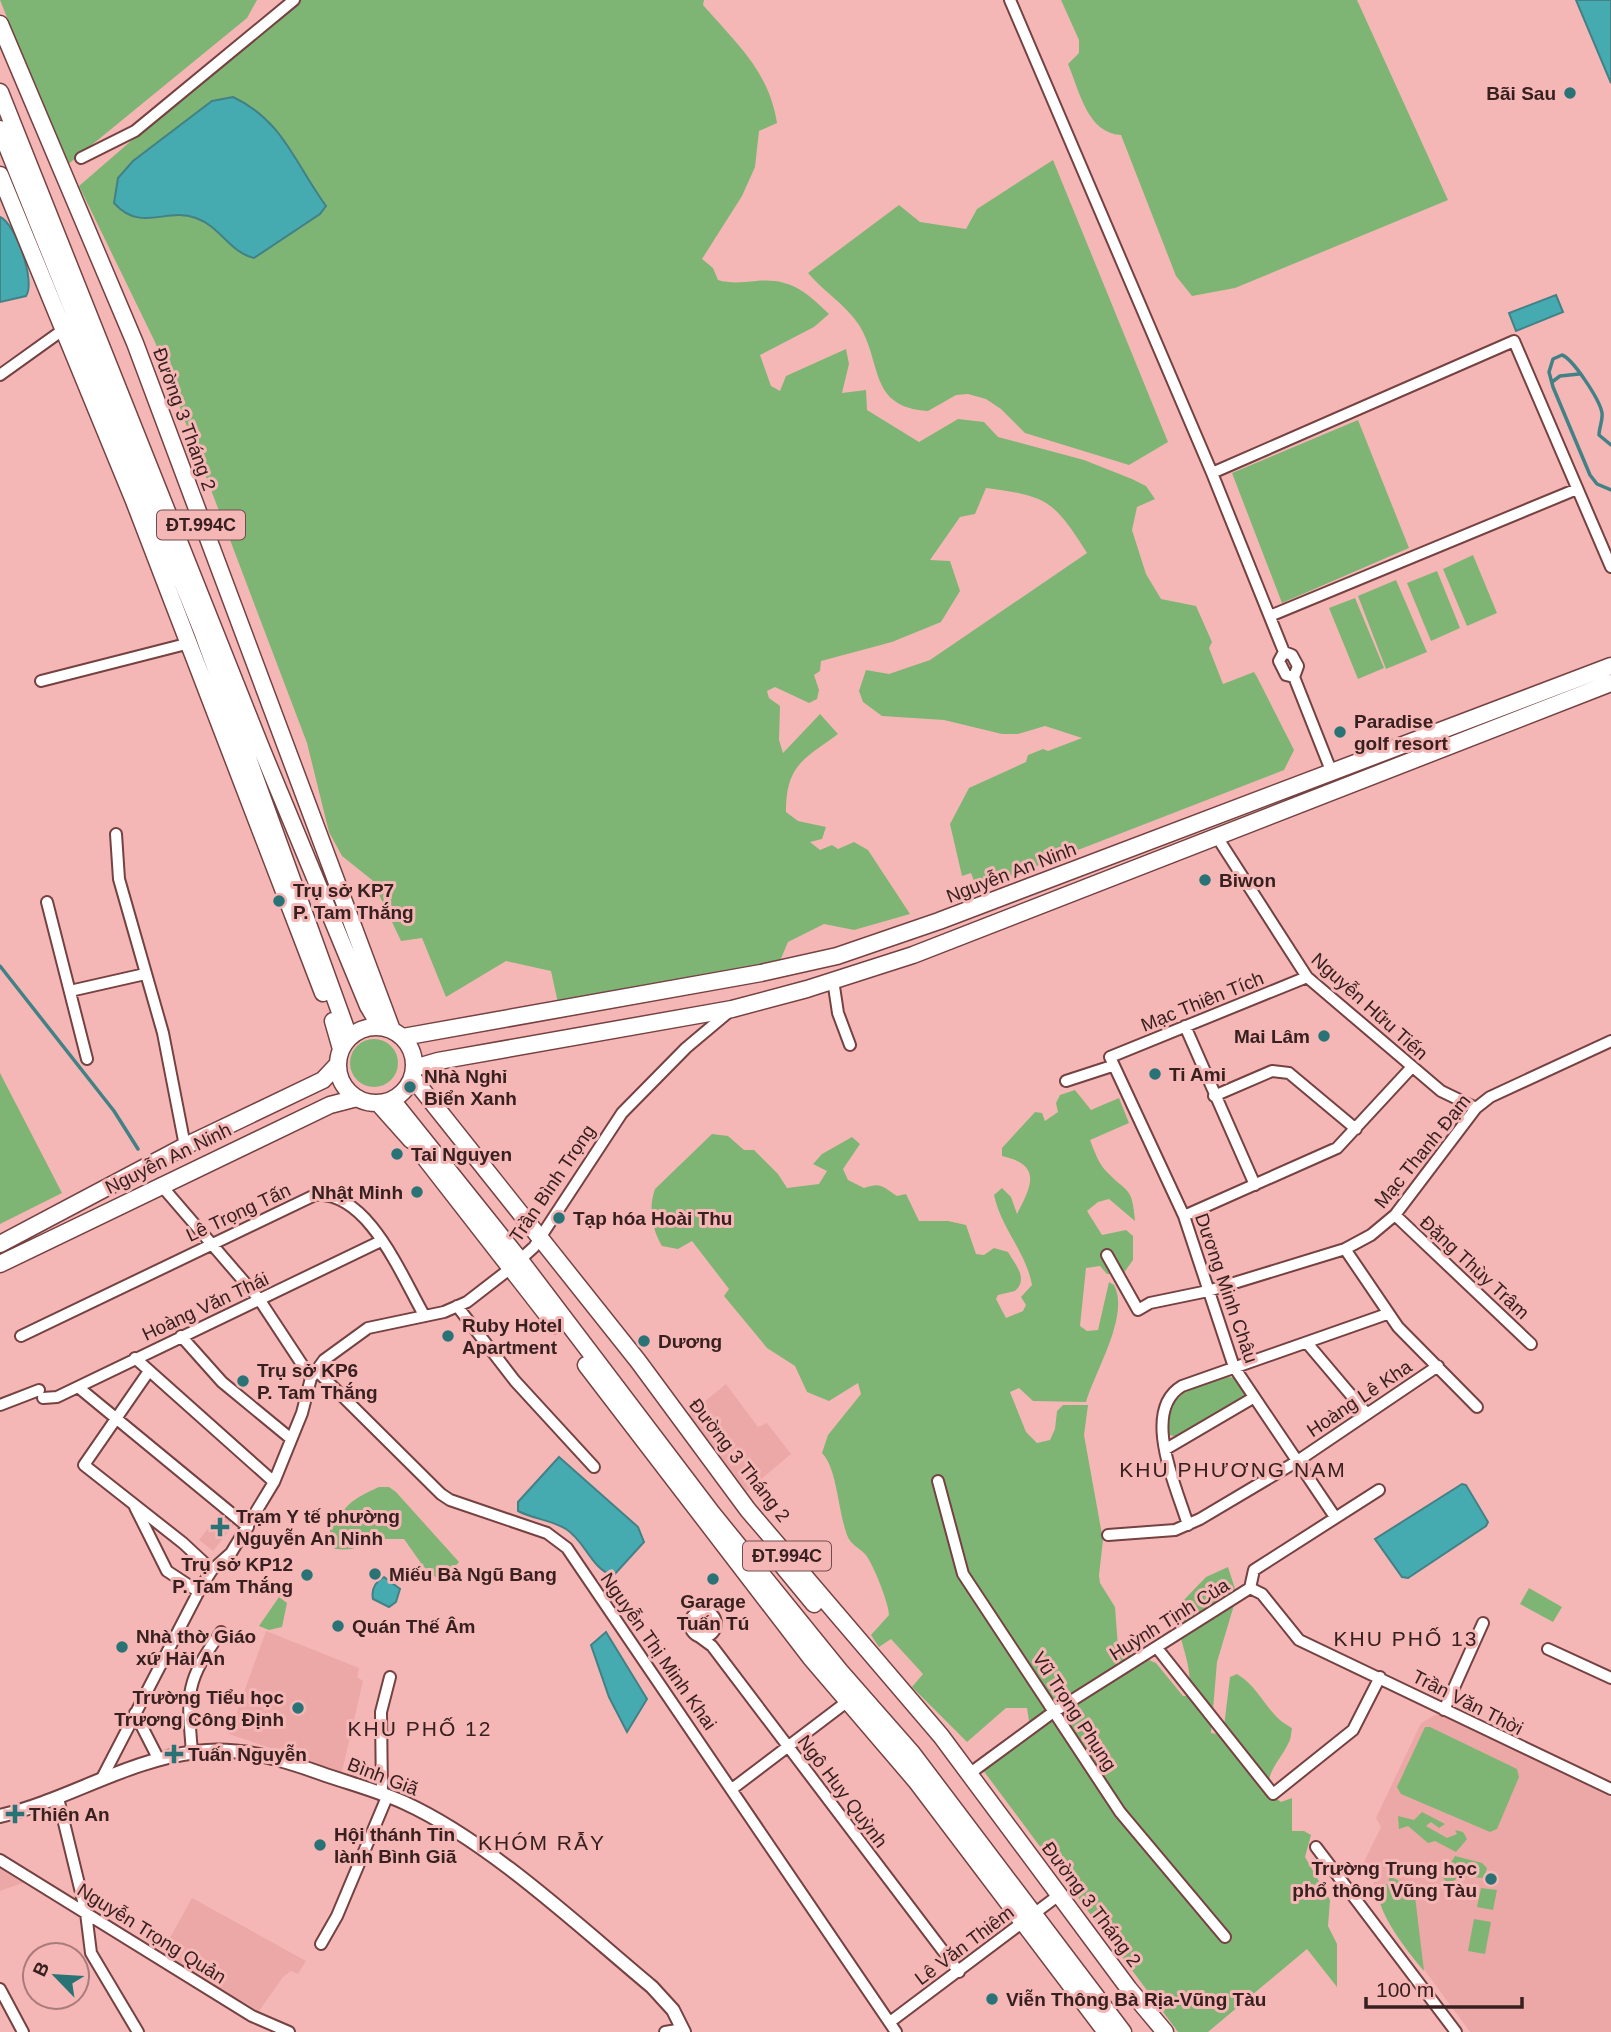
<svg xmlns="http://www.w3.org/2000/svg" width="1611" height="2032" viewBox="0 0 1611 2032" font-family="Helvetica,sans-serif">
<rect width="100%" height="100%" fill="#f5b7b6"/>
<path fill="#eba8a6" d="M726,1384L758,1427L767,1423L791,1454L745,1493L688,1415Z
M227,1504L241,1515L213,1551L199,1540Z
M266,1631L359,1668L357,1677L363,1681L342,1772L229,1734Z
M1437,1714L1611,1797V2032H1470L1392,1926L1364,1862L1381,1827L1376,1818L1421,1723Z
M0,1865L16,1875L25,1882L0,1891Z
M192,1898L306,1961L298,1974L291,1971L283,1977L259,2011L161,1954Z"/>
<path fill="#7fb574" d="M0,0H257L247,18L66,166Z
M294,0H704L703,5C736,43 769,71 777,123L759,131L755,167L742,196L702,259L713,268L718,280C731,284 743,282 756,281C791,278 806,292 829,314L814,327L760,355L771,386L780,391L786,376L846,349L849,364L842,393L866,390L867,410L919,442L958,419L984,422L998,437L1084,460L1132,479L1146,486L1155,499L1137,507L1132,530L1146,574L1161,599L1196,606L1212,642L1209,648L1223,684L1254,672L1257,677L1294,750L1284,770L977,889L971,873L962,876L950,824L969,788L1026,762L1028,755L1043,749L1048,751L1082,738L1045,726L1018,734H1002L944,720L882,716L863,702L859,691L866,670L889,674L930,660L1087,553C1054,501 1048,496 986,488L975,514L960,517L930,560L950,561L960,591L941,622L892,642L821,661L820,671L814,675L819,690L817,699L809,703L775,687L767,691L769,698L780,706L779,740L783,753L820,714L838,734C804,759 786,765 786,812L798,821L826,827L822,839L810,842L820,850L832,845L838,849L854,842L868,850L910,914L854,930L824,924L788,942L780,961L558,1003L551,971L506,961L446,997L422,938L401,941L372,880L342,856L329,832L307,743L155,342L79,186Z
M1061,0H1357L1448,200L1235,288L1192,296L1176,276L1121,135C1087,133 1080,92 1068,64L1079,53V40Z
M1053,160L1168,442L1129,465L1025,433L1001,409L986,399L968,394L956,395L928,411C868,407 883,364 859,325C845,304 824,292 808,273L899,205L920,222L966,229L977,209Z
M1358,420L1409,548L1282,603L1232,473Z
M1473,555L1497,613L1467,626L1443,569Z
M1437,571L1460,628L1431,641L1407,583Z
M1396,580L1427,652L1386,669L1358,596Z
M1355,598L1384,668L1358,679L1329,608Z
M350 1063a24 24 0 1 1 48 0a24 24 0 1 1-48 0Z
M0,1073L62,1193L0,1224Z
M1075,1090L1091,1110L1119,1098L1129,1123L1090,1140C1094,1150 1098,1162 1105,1170C1127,1194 1132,1184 1135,1221L1109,1199L1098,1202L1087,1211L1102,1235L1126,1230L1133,1236V1260L1123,1274H1107L1100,1266L1086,1268L1080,1326L1087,1331L1098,1330L1109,1282L1114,1285C1130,1315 1095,1371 1086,1402L1033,1401L1019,1388L1010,1392L1026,1432L1037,1443L1050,1440L1055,1429L1057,1411L1063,1405H1088L1084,1435L1103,1540L1099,1575L1100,1583L1115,1607L1118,1647L1156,1663L1183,1696H1188C1196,1660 1172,1639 1180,1604L1206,1577L1228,1567L1237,1595L1217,1662L1211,1733L1223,1735L1230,1677L1237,1674C1262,1689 1267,1716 1292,1728C1291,1733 1291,1740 1288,1744C1279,1763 1254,1784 1281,1802L1292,1798V1831H1304L1311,1835L1305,1857L1330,1900L1328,1926L1337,1944V1987L1307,1949L1208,2032H1178L983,1770L985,1753L1025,1733L1029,1721L1027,1708H1006L967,1742L912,1687L923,1674L891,1639L879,1647L871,1635L889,1615C889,1604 873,1563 865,1554C858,1547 851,1545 847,1535C838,1510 837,1468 822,1453L828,1435L861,1394L858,1383L829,1401L807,1392L795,1366L767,1348L724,1296L729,1289L692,1241L678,1249L662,1246C652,1229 648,1208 655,1189L712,1134L728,1136L744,1150H754L778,1174L787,1188L819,1184L827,1171L813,1164L822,1154L852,1137L860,1144L843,1169L848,1180L864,1188C881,1182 882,1186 897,1196L906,1194L919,1221H948L966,1225L976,1254L984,1255L994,1248L1008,1252C1015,1264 1029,1279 1015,1291L998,1295L996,1299L1006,1318L1023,1311L1026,1305L1021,1297L1032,1285C1026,1252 1001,1228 994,1195L1002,1188L1011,1197L1017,1214C1032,1185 1042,1165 1002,1156V1148L1035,1112L1042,1113L1045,1121L1058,1112L1056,1103L1060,1095Z
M1228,1377L1236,1378L1246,1392L1242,1401C1224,1412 1187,1448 1167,1433C1165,1394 1194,1384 1228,1377Z
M379,1487H389L396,1492L459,1562L441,1582L423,1566L404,1539H369C359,1550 349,1550 335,1549L330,1543V1523L340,1518C345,1502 364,1494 379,1487Z
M1529,1588L1562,1607L1553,1622L1520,1604Z
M279,1597L287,1603L282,1627L269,1630L259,1626Z
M1425,1727H1430L1517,1769L1519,1777L1497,1829L1490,1832L1401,1794L1397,1787Z
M1422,1812L1445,1824L1439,1828L1431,1822L1426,1826L1447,1838L1457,1834L1455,1830L1463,1832L1467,1839L1456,1852L1435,1841L1428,1843L1408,1826L1399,1829L1398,1816L1414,1820Z
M1455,1856L1482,1863L1487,1868L1484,1878L1461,1876L1448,1884L1442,1877Z
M1389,1876L1414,1888L1424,1971C1410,1954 1374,1911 1379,1888L1389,1883Z
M1481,1888L1497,1890L1493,1910L1477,1907Z
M1474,1919L1491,1922L1485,1954L1468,1951Z"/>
<path fill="#46abb1" stroke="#428185" stroke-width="2" d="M1576,0H1611V83Z
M233,97C283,120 295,164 326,206L320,214L254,258C229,252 221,227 196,218C166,207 141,233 114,203L118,178L133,161L212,101Z
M0,217C16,224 36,282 26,296L0,302Z
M1556,295L1563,312L1516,331L1509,313Z
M559,1457L638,1527L644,1542L613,1576C590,1567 586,1542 566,1529C552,1520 533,1519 518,1511V1502Z
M1462,1484L1466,1485L1488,1522L1486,1526L1408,1578L1402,1577L1375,1539Z
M384,1577L400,1589L396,1602L389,1607L373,1599C371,1589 375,1582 384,1577Z
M606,1632L647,1699L627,1732L609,1697L591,1645Z"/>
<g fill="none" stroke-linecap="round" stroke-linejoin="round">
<path stroke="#428185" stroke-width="3.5" d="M1552,382L1560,376L1579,374
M1611,445L1599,435C1599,428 1603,420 1602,413C1600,400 1573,359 1562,355L1553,359L1549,372L1553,387L1590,475L1597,484L1611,490
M0,966L114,1111L138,1149"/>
<g stroke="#754141" stroke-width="14">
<path id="minor" d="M1010,0L1212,473L1284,652L1292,655L1298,666L1294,677
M81,158L135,131L294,0
M0,375L67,327
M1212,473L1514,341L1611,567
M1270,616L1577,489
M1284,652L1279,661L1286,675L1294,677L1332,773
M41,681L190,643
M116,834L119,879L163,1033L185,1146
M1217,837L1307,977L1441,1091L1476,1108
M47,902L87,1059
M1307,977L1110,1057L1184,1216L1234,1367L1335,1517
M833,980L838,1013L850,1045
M70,991L145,974
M1185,1026L1255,1185
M1066,1081L1112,1066
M1214,1096L1272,1071L1289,1073L1356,1129
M160,1184L259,1299L311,1378
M1395,1215L1531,1344
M1184,1216L1337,1148L1412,1067
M1345,1249L1398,1327L1477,1407
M1107,1255L1138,1310L1150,1303L1208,1291L1345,1249L1371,1235L1395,1215L1476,1108L1490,1097L1611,1041
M457,1306L515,1381L594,1467
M21,1336L315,1195C368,1191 401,1275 424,1315
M181,1336L222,1382L290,1438
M1307,1343L1367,1414
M135,1358L274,1482
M149,1371L84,1465L183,1543L212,1570
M318,1372L441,1494L450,1500L547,1533L567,1548L896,2032
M78,1387L248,1527
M43,1398L57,1397L381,1241
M0,1405L39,1390
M1166,1449L1253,1398
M938,1481L963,1574L1120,1812L1225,1937
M135,1507L167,1571L199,1592
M1188,1525C1177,1488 1140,1411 1182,1386L1387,1314
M1108,1535L1175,1530L1200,1519L1296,1462L1438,1366
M1250,1588L1262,1594L1299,1640L1611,1789
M690 1624a13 13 0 1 1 26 0a13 13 0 1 1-26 0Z
M697,1635L712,1646L959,1972
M1157,1648L1273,1794L1353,1730L1380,1677
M1548,1649L1611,1678
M1444,1710L1483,1623
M135,1713L159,1760
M192,1752C187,1693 185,1682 221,1632
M969,1774L1052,1713L1250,1588L1254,1570L1379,1490
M101,1780L201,1587L212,1570L231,1553L274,1482L302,1413L311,1378L324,1360L368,1328L444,1312L467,1302L511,1268L534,1247L622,1113L686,1048L730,1011
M732,1789L848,1701
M382,1795L381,1712L390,1677
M58,1798L86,1913L91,1953L138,2032
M1316,1847L1456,2032
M0,1860L252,2016L289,2032
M321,1944L337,1916L387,1797
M0,1989L23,2032
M890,2022L1059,1895
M665,2032L683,2029"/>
</g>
<g stroke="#754141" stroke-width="16">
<path id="tertiary" d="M0,1816C68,1800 127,1760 196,1752C238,1746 281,1759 320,1773C348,1783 379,1791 405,1803C490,1842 580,1927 652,1987L673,2010L684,2032"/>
</g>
<g stroke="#754141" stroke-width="19">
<path id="primary" d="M0,24L135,343L392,1030
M0,92L262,750L368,1006L380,1026
M0,129L202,631L349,1037
M0,175L134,501L323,993
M333,1021L341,1049
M338 1065a38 38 0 1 1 76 0a38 38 0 1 1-76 0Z
M403,1037L761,973L837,956L939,921L1611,666
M414,1068L438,1061L732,1009L807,989L913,955L1611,683
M412,1077L638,1361L748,1510L941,1736L1129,1989L1165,2032
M392,1100L520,1260L712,1513L840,1671L912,1753L1123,2032
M378,1103L411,1140
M425,1158L555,1325
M0,1244L185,1146L323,1080L338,1064
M0,1264L330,1105L357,1098
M586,1365L810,1657L916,1781L1106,2032
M781,1564L814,1604"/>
</g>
<use href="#minor" stroke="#fff" stroke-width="10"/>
<use href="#tertiary" stroke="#fff" stroke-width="12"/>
<use href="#primary" stroke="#fff" stroke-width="16"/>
</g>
<g fill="#297377" stroke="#f5b7b6" stroke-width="2.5">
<circle cx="1570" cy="93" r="7"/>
<circle cx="1340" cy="732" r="7"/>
<circle cx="1205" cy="880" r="7"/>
<circle cx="279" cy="901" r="7"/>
<circle cx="1324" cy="1036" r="7"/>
<circle cx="1155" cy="1074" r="7"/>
<circle cx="410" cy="1087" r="7"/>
<circle cx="397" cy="1154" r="7"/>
<circle cx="417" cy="1192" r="7"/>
<circle cx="559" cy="1218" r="7"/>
<circle cx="448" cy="1336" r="7"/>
<circle cx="644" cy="1341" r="7"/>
<circle cx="243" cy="1381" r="7"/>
<path d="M216.5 1516.5h7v7h7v7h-7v7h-7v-7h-7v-7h7z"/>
<circle cx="375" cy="1574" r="7"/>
<circle cx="307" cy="1575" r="7"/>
<circle cx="713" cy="1579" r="7"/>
<circle cx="338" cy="1626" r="7"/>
<circle cx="122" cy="1647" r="7"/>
<circle cx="298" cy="1708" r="7"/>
<path d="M170.5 1743.5h7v7h7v7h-7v7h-7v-7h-7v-7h7z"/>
<path d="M11.5 1803.5h7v7h7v7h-7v7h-7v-7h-7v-7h7z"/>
<circle cx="320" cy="1845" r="7"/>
<circle cx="1491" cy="1879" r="7"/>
<circle cx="992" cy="1999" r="7"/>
</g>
<g text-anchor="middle" stroke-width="6" stroke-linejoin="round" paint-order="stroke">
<g fill="#f5b7b6" stroke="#704d4c" stroke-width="2">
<rect x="157" y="510.5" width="88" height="29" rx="5"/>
<rect x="743" y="1541.5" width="88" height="29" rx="5"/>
</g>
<g font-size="18" font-weight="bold" fill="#37201f">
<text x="201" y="531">ĐT.994C</text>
<text x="787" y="1562">ĐT.994C</text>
</g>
<g font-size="19" font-weight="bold" fill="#37201f" stroke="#f5b7b6" text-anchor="start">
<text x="1556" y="100" text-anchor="end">Bãi Sau</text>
<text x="1354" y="728">Paradise<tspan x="1354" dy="22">golf resort</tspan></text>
<text x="1219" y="887">Biwon</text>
<text x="293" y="897">Trụ sở KP7<tspan x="293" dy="22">P. Tam Thắng</tspan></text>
<text x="1310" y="1043" text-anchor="end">Mai Lâm</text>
<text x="1169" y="1081">Ti Ami</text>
<text x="424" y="1083">Nhà Nghỉ<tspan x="424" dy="22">Biển Xanh</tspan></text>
<text x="411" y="1161">Tai Nguyen</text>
<text x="403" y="1199" text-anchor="end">Nhật Minh</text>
<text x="573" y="1225">Tạp hóa Hoài Thu</text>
<text x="462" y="1332">Ruby Hotel<tspan x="462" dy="22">Apartment</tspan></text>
<text x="658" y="1348">Dương</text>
<text x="257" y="1377">Trụ sở KP6<tspan x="257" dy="22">P. Tam Thắng</tspan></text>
<text x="236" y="1523">Trạm Y tế phường<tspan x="236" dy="22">Nguyễn An Ninh</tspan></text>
<text x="293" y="1571" text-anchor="end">Trụ sở KP12<tspan x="293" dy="22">P. Tam Thắng</tspan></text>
<text x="389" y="1581">Miếu Bà Ngũ Bang</text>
<text x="713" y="1608" text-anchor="middle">Garage<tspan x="713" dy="22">Tuấn Tú</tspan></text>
<text x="352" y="1633">Quán Thế Âm</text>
<text x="136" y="1643">Nhà thờ Giáo<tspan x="136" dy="22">xứ Hải An</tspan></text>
<text x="284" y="1704" text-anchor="end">Trường Tiểu học<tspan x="284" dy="22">Trương Công Định</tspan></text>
<text x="188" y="1761">Tuấn Nguyễn</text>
<text x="29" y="1821">Thiên An</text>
<text x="334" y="1841">Hội thánh Tin<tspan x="334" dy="22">lành Bình Giã</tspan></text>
<text x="1477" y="1875" text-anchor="end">Trường Trung học<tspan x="1477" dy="22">phổ thông Vũng Tàu</tspan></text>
<text x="1006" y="2006">Viễn Thông Bà Rịa-Vũng Tàu</text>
</g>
<g font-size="19" fill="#37201f" stroke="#f5b7b6">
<text transform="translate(185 419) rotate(70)" y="7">Đường 3 Tháng 2</text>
<text transform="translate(1011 872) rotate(-21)" y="7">Nguyễn An Ninh</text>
<text transform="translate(1202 1001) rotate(-22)" y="7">Mạc Thiên Tích</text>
<text transform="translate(1370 1006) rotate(42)" y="7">Nguyễn Hữu Tiến</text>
<text transform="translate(1422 1151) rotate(-51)" y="7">Mạc Thanh Đạm</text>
<text transform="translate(168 1158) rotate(-26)" y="7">Nguyễn An Ninh</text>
<text transform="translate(552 1183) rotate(-56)" y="7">Trần Bình Trọng</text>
<text transform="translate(238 1212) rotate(-25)" y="7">Lê Trọng Tấn</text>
<text transform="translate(1475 1267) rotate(43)" y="7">Đặng Thùy Trâm</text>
<text transform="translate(1227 1288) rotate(71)" y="7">Dương Minh Châu</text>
<text transform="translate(205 1306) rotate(-25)" y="7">Hoàng Văn Thái</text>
<text transform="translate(1359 1398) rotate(-34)" y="7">Hoàng Lê Kha</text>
<text transform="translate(740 1460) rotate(52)" y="7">Đường 3 Tháng 2</text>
<text transform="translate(1169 1619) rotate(-32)" y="7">Huỳnh Tịnh Của</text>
<text transform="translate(659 1651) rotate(55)" y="7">Nguyễn Thị Minh Khai</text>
<text transform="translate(1468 1702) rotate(27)" y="7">Trần Văn Thời</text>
<text transform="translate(1075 1711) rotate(57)" y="7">Vũ Trọng Phụng</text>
<text transform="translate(383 1776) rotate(21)" y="7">Bình Giã</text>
<text transform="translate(843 1791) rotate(53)" y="7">Ngô Huy Quỳnh</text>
<text transform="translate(1092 1904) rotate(53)" y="7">Đường 3 Tháng 2</text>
<text transform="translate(152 1933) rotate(32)" y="7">Nguyễn Trọng Quản</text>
<text transform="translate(964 1945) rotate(-37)" y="7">Lê Văn Thiêm</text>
</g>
<g font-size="21" letter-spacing="2" fill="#37201f" stroke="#f5b7b6">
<text x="1233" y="1477">KHU PHƯƠNG NAM</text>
<text x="1406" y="1646">KHU PHỐ 13</text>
<text x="420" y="1736">KHU PHỐ 12</text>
<text x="542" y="1850">KHÓM RẪY</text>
</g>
</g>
<g transform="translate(56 1976) rotate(295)"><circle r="33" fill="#f5b7b6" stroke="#a97b7a" stroke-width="2"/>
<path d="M0-5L12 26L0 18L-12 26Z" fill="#297377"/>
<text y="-10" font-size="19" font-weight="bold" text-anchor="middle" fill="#37201f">B</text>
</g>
<path d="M1366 1997v10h156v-10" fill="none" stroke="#37201f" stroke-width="3.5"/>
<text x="1376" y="1997" font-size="21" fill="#37201f" stroke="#f5b7b6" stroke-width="5" paint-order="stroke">100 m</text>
</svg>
